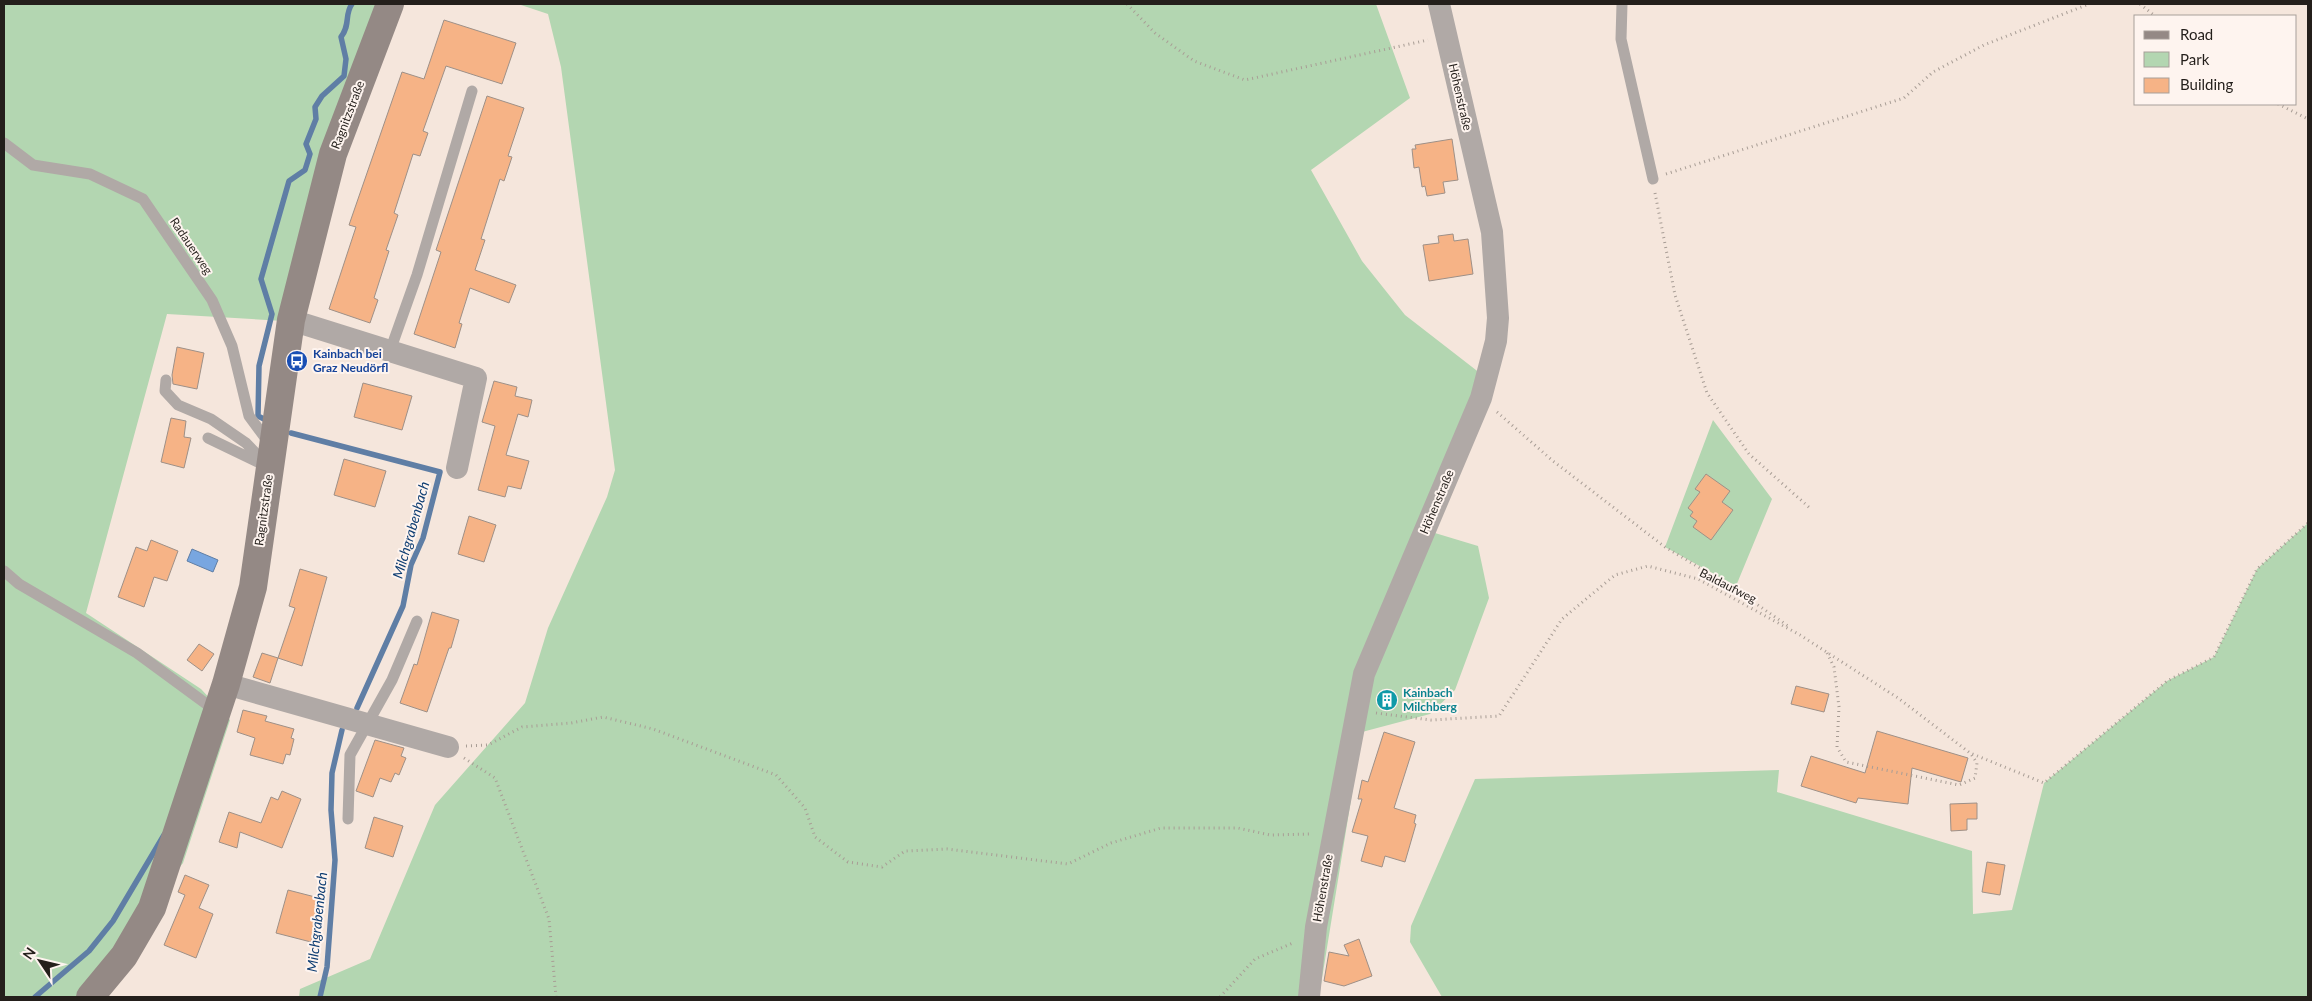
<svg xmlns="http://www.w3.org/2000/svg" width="2312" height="1001" viewBox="0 0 2312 1001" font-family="Lato,sans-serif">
<rect width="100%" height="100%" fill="#f5e6dc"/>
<path fill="#b3d6b1" d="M4,4H403L335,176L301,322L167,314L86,613L201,689L230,720L183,863L78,997H4Z
M518,4H1376L1410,98L1311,170L1362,261L1405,315L1494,384L1425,530L1478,546L1489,598L1455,690L1430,714L1362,732L1319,997H299L300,989L370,959L435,805L525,703L548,628L607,497L615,470L561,67L548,14Z
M1713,420L1772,499L1736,586L1665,547Z
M2308,523V997H1442L1410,942L1411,926L1475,779L1779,770L1777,792L1972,851L1973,914L2012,910L2044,783L2167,681L2214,657L2257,569Z"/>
<path fill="#78a6e0" stroke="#5f7ea5" d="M192,549L218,560L213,572L187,561Z"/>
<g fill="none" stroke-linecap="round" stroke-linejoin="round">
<path stroke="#5f7ea5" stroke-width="5.5" d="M264,419L258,416L259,366L272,314L261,279L289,181L305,170L310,154L306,144L316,119L315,107L322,96L344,76L346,59L341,37C351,24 344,15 352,4
M291,433L440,472L423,538L411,565L403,606L357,708
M35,997L89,951L113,921L164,835
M320,997L327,967L335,860L331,810L332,773L342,730"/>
</g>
<path fill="#f6b386" stroke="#9e9087" d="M444,20L516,43L502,84L446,66L423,131L428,133L420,156L413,154L394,213L398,215L386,250L389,251L374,298L378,300L370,323L329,309L356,227L349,225L402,72L424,79Z
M487,96L524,108L508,156L512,157L504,181L500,179L481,239L485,240L475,270L516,285L509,303L470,288L459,323L462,324L455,348L414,334L441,252L436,250Z
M1452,139L1458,180L1443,182L1445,193L1427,196L1425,186L1422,187L1419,167L1414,168L1412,149H1416L1415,145Z
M1453,234L1454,241L1468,239L1473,274L1429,281L1423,245L1439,243L1438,236Z
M177,347L204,353L197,389L173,384L172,375Z
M494,381L517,387L515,396L532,400L528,417L518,414L506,455L529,461L521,489L508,486L505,497L478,490L495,426L482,422Z
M363,383L412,396L402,430L354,417Z
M171,418L186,421L184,437L191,438L184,468L161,462Z
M344,459L386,471L375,507L334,495Z
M1706,474L1730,491L1722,502L1733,510L1711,540L1693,527L1697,521L1690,516L1693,512L1688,508L1700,492L1695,489Z
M469,516L496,525L484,562L458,554Z
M151,540L178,551L167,581L154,577L144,607L118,597L136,547L147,551Z
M300,569L327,577L302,666L278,658L295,608L289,606Z
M432,612L459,620L451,648H449L427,712L400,703L414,664L417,665Z
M199,644L214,654L202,671L187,660Z
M262,653L278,658L270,683L253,677Z
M1796,686L1829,694L1824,712L1791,704Z
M243,710L267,716L265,721L294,729L291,738L294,739L290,755L286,754L283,764L250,755L255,738L237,732Z
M1877,731L1968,758L1961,782L1912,768L1908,804L1858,798L1856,803L1801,786L1811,756L1865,773Z
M1384,732L1415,742L1394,808L1416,815L1414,823L1416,824L1405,862L1385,856L1382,867L1361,861L1368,836L1352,832L1362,799H1358L1362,780L1368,782Z
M375,740L404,748L401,756L406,758L399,775L395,773L391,782L380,778L373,797L356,791Z
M282,791L301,799L282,848L240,832L237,848L219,842L229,812L261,823L271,797L278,800Z
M1977,803V819H1967V830L1951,831L1950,804Z
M374,817L403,826L393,857L365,848Z
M1987,862L2005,865L2000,895L1982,892Z
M185,875L209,885L199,908L213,914L196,958L164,945L185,895L178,892Z
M288,890L323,899L311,942L276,933Z
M1359,939L1372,976L1344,986L1324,981L1329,952L1349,956L1344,945Z"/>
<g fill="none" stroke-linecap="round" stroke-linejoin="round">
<path stroke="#a89d95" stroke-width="3" stroke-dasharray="1 4" stroke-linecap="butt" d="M1127,4L1155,33L1194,61L1245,80L1428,40
M2140,4L2155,16
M2278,104L2308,119
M1666,174L1904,98L1933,72L1984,45L2089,4
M1655,193L1675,295L1707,393L1749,454L1811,509
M1497,412L1553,461L1665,547L1735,589L1788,626
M1827,653L1834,667L1839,707L1837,747L1846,762L1959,785L1975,778L1977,763L1971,754
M1376,713L1431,720L1499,716L1562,619L1615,575L1648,566L1698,579L1800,635L1898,698L1970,753L2044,783L2167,681L2214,657L2257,569L2308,523
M466,746L488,745L522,727L571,723L603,717L653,729L776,775L805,808L815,837L848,862L882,867L905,851L947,849L1068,864L1111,843L1161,828H1238L1270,835L1312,834
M464,758L495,778L549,919L556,997
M1220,997L1255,959L1293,943"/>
<path stroke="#b0a9a6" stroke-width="11" d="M1622,4L1621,39L1653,179
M4,143L33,165L90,174L143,199L212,300L232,346L249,416L269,443
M390,351L417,275L472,91
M166,380L165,391L178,405L211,419L246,443L270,468L208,438
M4,571L19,584L137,653L216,711
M348,819L350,755L392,680L417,621"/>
<path stroke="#b0a9a6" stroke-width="22" d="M291,320L476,378L457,468
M226,684L448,747
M1309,997L1316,927L1364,674L1481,398L1496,341L1498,318L1492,232L1439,4"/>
<path stroke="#948985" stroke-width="28" d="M90,997L124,956L152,908L226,684L253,587L291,320L333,154L390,4"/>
</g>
<defs>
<g id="bus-disc" transform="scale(1.125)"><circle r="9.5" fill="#1a4fb4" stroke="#fef4ef"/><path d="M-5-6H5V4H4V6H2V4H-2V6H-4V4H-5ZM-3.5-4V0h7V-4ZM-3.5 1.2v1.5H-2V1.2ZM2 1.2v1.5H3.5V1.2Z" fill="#fff"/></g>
<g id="building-disc" transform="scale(1.125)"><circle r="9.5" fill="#0f9aa8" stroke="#fef4ef"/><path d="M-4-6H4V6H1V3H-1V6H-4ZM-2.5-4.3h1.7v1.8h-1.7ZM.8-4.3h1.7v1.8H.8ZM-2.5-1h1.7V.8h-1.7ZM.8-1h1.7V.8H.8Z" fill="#fff"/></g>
</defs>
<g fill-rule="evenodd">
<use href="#bus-disc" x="297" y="361"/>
<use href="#building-disc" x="1387" y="700"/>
</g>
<g text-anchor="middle" stroke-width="4" stroke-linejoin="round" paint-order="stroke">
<g font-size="12" fill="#241f1b" stroke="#fef4ef">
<text transform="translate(1460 97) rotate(77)" y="4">Höhenstraße</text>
<text transform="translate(348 115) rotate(-69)" y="4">Ragnitzstraße</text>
<text transform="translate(191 246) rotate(56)" y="4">Radauerweg</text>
<text transform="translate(1437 502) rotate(-67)" y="4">Höhenstraße</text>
<text transform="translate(264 510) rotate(-82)" y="4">Ragnitzstraße</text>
<text transform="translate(1728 586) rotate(27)" y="4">Baldaufweg</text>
<text transform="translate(1323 888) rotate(-80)" y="4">Höhenstraße</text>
</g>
<g font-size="12" font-weight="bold" fill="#164399" stroke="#fef4ef" text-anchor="start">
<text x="313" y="358">Kainbach bei<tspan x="313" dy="14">Graz Neudörfl</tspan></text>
</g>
<g font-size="12" font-weight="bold" fill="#0d838f" stroke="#fef4ef" text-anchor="start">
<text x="1403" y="697">Kainbach<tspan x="1403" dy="14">Milchberg</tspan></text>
</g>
<g font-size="14" font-style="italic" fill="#0e3d72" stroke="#fef4ef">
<text transform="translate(411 530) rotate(-74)" y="5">Milchgrabenbach</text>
<text transform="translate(317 922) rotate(-84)" y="5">Milchgrabenbach</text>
</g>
</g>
<rect width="2312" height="1001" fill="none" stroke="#241f1b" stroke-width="10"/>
<rect x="2134" y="15" width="162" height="90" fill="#fef4ef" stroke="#a79f9a"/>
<rect x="2144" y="31" width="25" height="8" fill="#948985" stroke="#a79f9a"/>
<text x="2180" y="40" font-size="15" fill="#241f1b">Road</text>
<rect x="2144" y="52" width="25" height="15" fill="#b3d6b1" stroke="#a79f9a"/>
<text x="2180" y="65" font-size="15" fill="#241f1b">Park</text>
<rect x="2144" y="78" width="25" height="15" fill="#f6b386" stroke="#a79f9a"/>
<text x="2180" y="90" font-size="15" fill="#241f1b">Building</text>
<g transform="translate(40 961) rotate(305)" stroke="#fef4ef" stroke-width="4" paint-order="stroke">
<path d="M0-4L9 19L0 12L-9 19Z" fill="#241f1b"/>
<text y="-8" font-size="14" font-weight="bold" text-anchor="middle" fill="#241f1b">N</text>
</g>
</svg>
